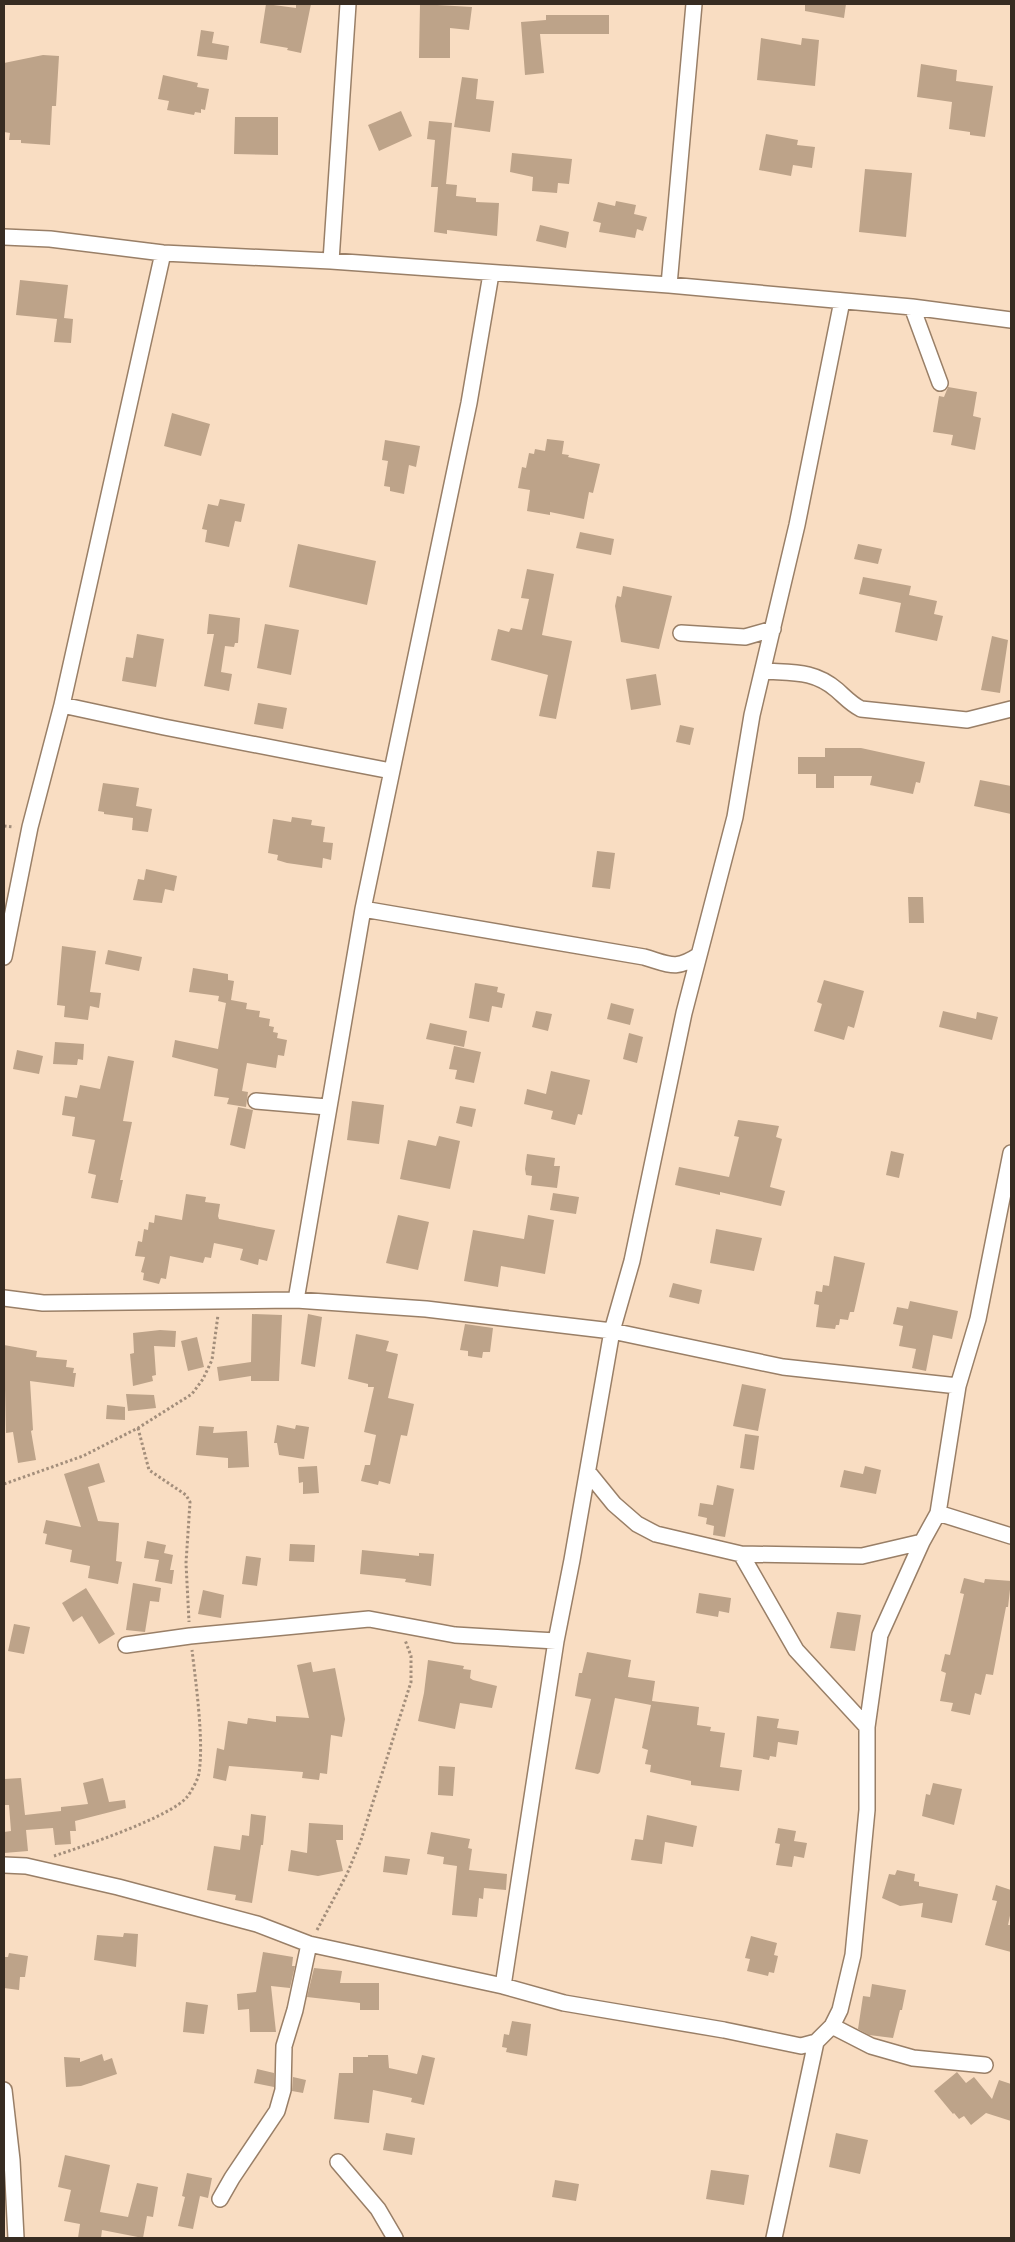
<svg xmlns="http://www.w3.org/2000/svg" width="1015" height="2242" viewBox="0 0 1015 2242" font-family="Inter,sans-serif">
<rect width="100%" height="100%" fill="#f9ddc2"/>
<path fill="#bda389" d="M266,4L296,8V4H311L301,53L287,50L288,48L260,43Z
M420,4L472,7L469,30L450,28V58H419Z
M805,4H846L844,18L805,11Z
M546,15H609V34H540L544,73L525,75L521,22L546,20Z
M201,30L214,32L212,43L229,46L227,60L197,56Z
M761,38L801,45L802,38L819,40L815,86L757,80Z
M43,55L59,56L56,106H52L50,145L21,143V140H9L10,133L4,132V63Z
M921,64L957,70L956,81L993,86L985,137L970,135V132L949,129L952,102L917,97Z
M163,75L198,83L197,87L209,89L205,110L201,109V113L195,112L194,115L167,110L169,101L158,99Z
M462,77L478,79L476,99L494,101L490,132L454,127Z
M401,111L412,136L379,151L368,125Z
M235,117H278V155L234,154Z
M429,121L452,123L446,184L457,185L456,196L476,198V202L499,203L497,236L447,230V234L434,232L438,187H431L435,140L427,139Z
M766,134L798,140L797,145L815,147L812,168L793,165L791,176L759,170Z
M512,153L572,159L569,184L558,183L557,193L532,191L533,177L510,172Z
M865,169L912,173L906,237L859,232Z
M616,201L636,205L634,214L647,217L643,231L637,229L635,238L599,232L601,223L593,221L598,202L615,206Z
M540,225L569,232L566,248L536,241Z
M20,280L68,285L64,318L73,319L71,343L54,342L57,319L16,315Z
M948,387L977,392L973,416L981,418L975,450L951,445L953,435L933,432L939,396L944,397Z
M172,413L210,424L201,456L164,446Z
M547,439L564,441L562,454L569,455L568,457L600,464L593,493L589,492L584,519L550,512V515L527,511L530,490L518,488L522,467L526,468L529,453L534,454L535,449L545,451Z
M385,440L420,446L416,467L409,465L404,494L390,491V487L384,486L388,461L382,460Z
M220,499L245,504L241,522L235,521L229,547L205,542L207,530L202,529L208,504L218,506Z
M580,532L614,539L611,555L576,548Z
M298,544L376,561L367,605L289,587Z
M858,544L882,549L878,564L854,559Z
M527,569L554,574L542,635L572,641L556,719L539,716L548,675L491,660L498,629L509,632L511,628L522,630L529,599L521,598Z
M863,577L911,586L909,595L937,601L934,614L943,616L937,641L895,632L901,603L859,594Z
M623,586L672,596L659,649L621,642L615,606L617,596L621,597Z
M209,614L240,618L238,643H235L234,647L225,646L221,672L232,674L229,691L204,686L214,634H207Z
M265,624L299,630L291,675L257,668Z
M137,634L164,639L156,687L122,681L126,657L133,658Z
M992,636L1008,640L1000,693L981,690Z
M656,674L661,705L631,710L626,679Z
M258,703L287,708L283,729L254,724Z
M680,725L694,728L690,745L676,742Z
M825,748H861L925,762L920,783L916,782L913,794L870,785L872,776H834V788H816V774H798V757H825Z
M980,780L1011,786V814L974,806Z
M103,783L139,788L136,806L152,809L148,832L132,830L133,818L104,814V812L98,811Z
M292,817L312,820L311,825L325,827L323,842L333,843L331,860L323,858L322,868L287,863L277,860L278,855L268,853L273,819L291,822Z
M597,851L615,853L610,889L592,887Z
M146,869L177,876L174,891L165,889L162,903L133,900L138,879L144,880Z
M908,897H923L924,923H909Z
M62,946L96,951L90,992L101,993L99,1008L90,1006L88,1020L64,1017L65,1006L57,1005Z
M108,950L142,957L139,971L105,964Z
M193,968L228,974V980L234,981L231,1000L247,1003L246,1009L260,1011L259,1017L270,1019L269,1026L274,1027L273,1032L278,1033L277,1038L287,1040L284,1056L278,1055L276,1068L247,1063L242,1091L248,1092L246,1107L227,1104L229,1098L214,1096L218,1069L172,1057L175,1040L218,1049L226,1003L218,1001L219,996L189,992Z
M824,980L864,991L854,1028L848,1026L844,1040L814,1031L822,1004L817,1002Z
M475,983L498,987L497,992L505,994L502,1008L492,1006L489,1022L469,1018Z
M611,1003L634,1009L630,1025L607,1019Z
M536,1011L552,1014L548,1031L532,1027Z
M943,1011L976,1019L977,1012L998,1017L992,1040L939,1027Z
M430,1023L467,1031L464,1047L426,1039Z
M629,1033L643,1037L637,1063L623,1059Z
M55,1042L84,1044L83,1060L78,1059L77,1065L53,1064Z
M454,1046L481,1052L474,1083L455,1079L457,1070L449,1069Z
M17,1050L43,1056L39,1074L13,1069Z
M108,1056L134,1061L123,1121L132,1122L120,1180H123L118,1203L91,1198L96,1175L88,1173L95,1140L72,1136L75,1117L62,1115L65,1096L77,1098L80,1085L100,1089Z
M551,1071L590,1080L582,1115L578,1114L575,1125L551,1119L553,1111L524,1104L527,1089L546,1094Z
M352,1101L384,1105L379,1144L347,1140Z
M460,1106L476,1109L472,1127L456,1123Z
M238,1107L253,1110L245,1149L230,1145Z
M738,1120L779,1126L776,1137L782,1139L770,1187L785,1191L781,1206L720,1192V1195L675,1185L679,1167L729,1177L739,1137L734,1136Z
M439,1136L460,1141L450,1189L400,1179L408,1140L436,1146Z
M891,1151L904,1154L899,1178L886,1175Z
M527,1154L555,1158L554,1166H560L557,1188L531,1185L532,1176L526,1175L525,1169Z
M553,1193L579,1197L576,1214L550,1210Z
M186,1194L206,1197L205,1202L220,1204L218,1216L219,1219L275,1230L267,1261L259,1259L258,1265L240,1260L243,1249L214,1243L211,1258L205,1257L203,1263L170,1256L166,1279L161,1278L159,1284L143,1280L144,1273L141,1272L145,1257L135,1256L138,1241L142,1242L144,1229L148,1230L149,1222L154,1223L155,1215L182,1220Z
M398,1215L429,1222L418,1270L386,1263Z
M528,1215L554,1220L545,1274L501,1266L498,1287L464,1281L473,1230L524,1239Z
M716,1229L762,1238L754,1271L710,1263Z
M834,1256L865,1263L854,1312H850L848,1320L840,1319L839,1325H836L835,1329L816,1327L819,1305L814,1304L816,1291L822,1292L823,1285L829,1286Z
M673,1283L702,1290L699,1304L669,1297Z
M910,1301L958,1311L952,1339L933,1335L926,1371L912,1368L916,1349L899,1346L903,1326L893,1324L897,1307L908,1309Z
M252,1314L282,1315L279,1381H251V1376L219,1381L217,1367L251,1362Z
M308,1314L322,1317L315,1367L301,1364Z
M465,1324L493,1328L490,1352H483L482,1358L468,1356V1351L460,1350Z
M160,1330L176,1331L175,1347L154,1346L156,1375L152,1376L153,1381L133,1386L130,1354L134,1353L133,1333Z
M356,1334L389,1341L386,1351L398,1354L388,1398L414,1404L407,1436L401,1435L390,1484L379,1481L378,1485L361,1481L365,1465H370L376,1435L364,1432L374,1387H368V1384L348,1379Z
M197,1337L204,1367L188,1371L181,1341Z
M4,1345L37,1351L36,1357L67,1360L66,1367L74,1368L73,1373H76L74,1387L30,1381L33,1430L31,1431L36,1460L18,1463L13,1432L6,1433Z
M742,1384L766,1389L758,1431L733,1426Z
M126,1394L154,1395L156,1408L128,1411Z
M107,1405L125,1407V1420L106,1419Z
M277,1425L295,1429L296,1425L309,1427L304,1459L279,1455L277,1443H274Z
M199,1426L214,1427L213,1433L247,1431L249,1467L228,1468V1458L196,1455Z
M745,1434L759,1436L754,1470L740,1468Z
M99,1463L105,1482L88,1487L98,1521L119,1523L116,1561L122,1562L118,1584L88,1578L90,1566L70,1562L72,1550L45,1544L47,1534L43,1533L46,1520L81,1527L64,1474Z
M317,1466L319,1493L303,1494V1482L299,1483L298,1467Z
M865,1466L881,1470L876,1494L840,1487L844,1470L863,1474Z
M717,1485L734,1489L725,1537L713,1535L714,1526L706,1524L707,1518L698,1516L700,1503L713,1505Z
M147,1541L166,1545L164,1553L173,1555L170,1570H174L172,1584L155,1581L159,1560L144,1558Z
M290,1544L315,1545L314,1562L289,1561Z
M362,1550L419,1556V1553L434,1554L431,1586L405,1582L406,1579L360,1574Z
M246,1556L261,1558L257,1586L242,1584Z
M964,1578L984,1583L985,1579L1011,1581L1008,1607H1006L993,1675L986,1674L981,1695L975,1693L970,1715L951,1711L953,1703L940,1701L946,1673L941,1671L945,1654L950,1655L964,1594L960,1593Z
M133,1583L161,1588L159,1602L150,1601L145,1632L126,1630Z
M86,1588L115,1634L99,1644L82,1616L73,1622L62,1603Z
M203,1590L224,1595L221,1618L198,1614Z
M699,1593L731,1598L729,1613L719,1611L718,1617L696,1613Z
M837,1612L861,1615L855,1651L830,1648Z
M14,1624L30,1627L24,1654L8,1651Z
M587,1652L631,1660L628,1677L655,1681L652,1701L699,1707L697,1725L711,1727L710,1731L725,1733L720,1767L742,1770L739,1791L691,1785V1781L650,1772L651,1765L645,1764L648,1750L642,1748L651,1705L615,1698L600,1772L598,1774L575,1769L591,1699L575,1696L579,1673H582Z
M428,1660L464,1666L463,1669L471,1670L470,1678L473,1680L497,1686L492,1708L460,1703L455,1729L418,1721L424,1693Z
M311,1662L313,1672L335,1668L345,1719L342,1737L331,1735L327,1774L320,1773L319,1780L302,1778L303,1772L229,1766L226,1781L213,1778L217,1748L224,1750L228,1721L247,1724L248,1718L276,1722V1716L309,1718L297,1665Z
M757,1716L779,1719L777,1728L799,1731L797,1745L778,1742L776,1757L770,1756L769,1760L753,1757Z
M439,1766L455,1767L453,1796L438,1795Z
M21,1778L25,1815L61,1811V1807L88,1804L83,1783L103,1778L109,1802L125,1800L126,1808L75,1821L76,1831H70L71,1844L55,1845L53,1828L26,1830L28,1851L4,1853V1832L11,1831L9,1805H4V1779Z
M933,1783L962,1789L954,1825L922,1816L926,1794L930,1795Z
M251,1814L266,1816L263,1845H261L252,1903L235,1900L236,1895L207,1890L214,1846L240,1850L242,1835L249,1836Z
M647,1815L697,1826L693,1847L665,1842L662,1864L631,1860L635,1839L643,1840Z
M309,1823L343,1825V1840H336L343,1871L318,1876L288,1871L291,1850L307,1853Z
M778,1828L796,1831L794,1841L807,1843L804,1858L794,1856L792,1867L776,1865L780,1844L775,1843Z
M431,1832L470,1839L468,1848L472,1849L469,1870L507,1874L506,1890L484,1888L483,1899L479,1898L477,1917L452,1915L457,1866L443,1864L444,1857L427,1854Z
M385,1856L410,1859L407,1875L383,1872Z
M897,1870L915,1874L914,1881L919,1882V1886L958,1894L952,1923L921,1917L923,1903L900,1906L882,1898L889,1874L895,1875Z
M996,1885L1011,1890V1911L1008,1925H1011V1952L985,1945L997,1901L992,1900Z
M124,1933L138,1934L136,1967L94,1960L97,1935L123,1937Z
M751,1936L777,1943L774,1955L778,1956L774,1973L769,1972L768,1976L747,1971L750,1959L745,1958Z
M263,1952L293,1957L292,1966H295L290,1988L271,1986L276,2032H250L249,2009L238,2010L237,1994L256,1992Z
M9,1953L28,1956L25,1977H20L19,1990L4,1988V1957H8Z
M314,1968L342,1971L340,1983H379V2010H360V2003L307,1997Z
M872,1984L906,1990L902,2010H900L893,2038L869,2035L858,2029L863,1996L870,1997Z
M186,2002L208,2005L204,2034L183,2032Z
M512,2021L531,2024L527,2056L506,2052L507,2048L502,2047L504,2034L509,2035Z
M102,2054L104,2061L112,2058L117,2074L81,2086L66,2087L64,2057L80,2058V2062Z
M368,2055H388L389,2068L417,2074L422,2055L435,2058L424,2105L411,2102L412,2098L373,2090L369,2123L334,2119L339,2073H353V2057H368Z
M257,2069L274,2073V2087L254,2083Z
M957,2072L966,2083L974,2077L992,2099L999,2080L1011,2084V2121L986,2113L971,2125L964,2116L959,2119L954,2113L953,2114L934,2091Z
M293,2077L306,2080L303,2093L292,2091Z
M386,2133L415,2138L412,2155L383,2150Z
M836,2133L868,2140L860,2174L829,2167Z
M65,2155L110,2165L100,2212L128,2217L137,2183L158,2187L153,2217L147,2216L143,2238L102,2230L101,2238H78L80,2224L64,2221L71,2190L58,2187Z
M711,2170L749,2175L744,2205L706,2199Z
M187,2173L212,2178L208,2198L200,2196L193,2229L178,2226L185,2197L182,2196Z
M555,2180L579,2184L576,2201L552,2197Z"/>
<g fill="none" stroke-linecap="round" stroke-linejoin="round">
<g stroke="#997f67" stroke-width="18">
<path id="minor" d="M4,237L50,239L163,253L331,261L669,285L912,307L1011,320
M331,261L348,4
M669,285L694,4
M912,307L940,383
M681,633L745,637L773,629
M764,671C792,673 814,670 837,690C845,697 851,704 861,709L967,720L1011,709
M62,705L164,727L391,771
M363,909L644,957C669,964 675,971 699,955
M4,957L30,827L62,705L163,253
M256,1101L327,1107
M4,1298L43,1303L296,1300L426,1309L612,1331L783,1367L958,1386
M296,1300L363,909L469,403L491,274
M588,1472L614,1504L637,1524L656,1534L741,1554L862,1556L922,1542
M938,1513L1011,1536
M741,1554L796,1650L867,1727
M126,1645L190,1636L369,1619L455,1635L556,1641
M4,1865L26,1866L118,1887L257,1924L309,1944L503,1986L564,2003L724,2030L801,2046L816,2042
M503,1986L556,1641L572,1560L612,1331L632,1261L684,1013L735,817L752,715L797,525L842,301
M832,2026L871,2046L913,2058L985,2065
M4,2090L12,2160L16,2238
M338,2162L378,2209L395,2238
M220,2199L232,2178L277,2111L283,2090L284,2046L295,2010L309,1944
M774,2238L816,2042L832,2026L840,2010L853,1955L867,1810V1727L880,1635L922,1542L938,1513L958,1386L978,1319L1011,1153"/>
</g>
<path stroke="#a38e7b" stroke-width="3" stroke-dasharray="2.5 2.5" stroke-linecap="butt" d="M4,826L14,827
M138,1428L149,1470L186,1495L190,1502L186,1563L189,1622
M4,1484L83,1456L138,1428L192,1394L203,1379L212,1360L218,1315
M54,1856C81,1847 171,1817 187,1797C191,1792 198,1780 199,1773C204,1741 196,1684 192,1650
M317,1930L347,1874L361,1840L411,1682V1656L405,1640"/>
<use href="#minor" stroke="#fff" stroke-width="15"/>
</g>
<rect width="1015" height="2242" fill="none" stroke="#372c22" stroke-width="10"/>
</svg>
